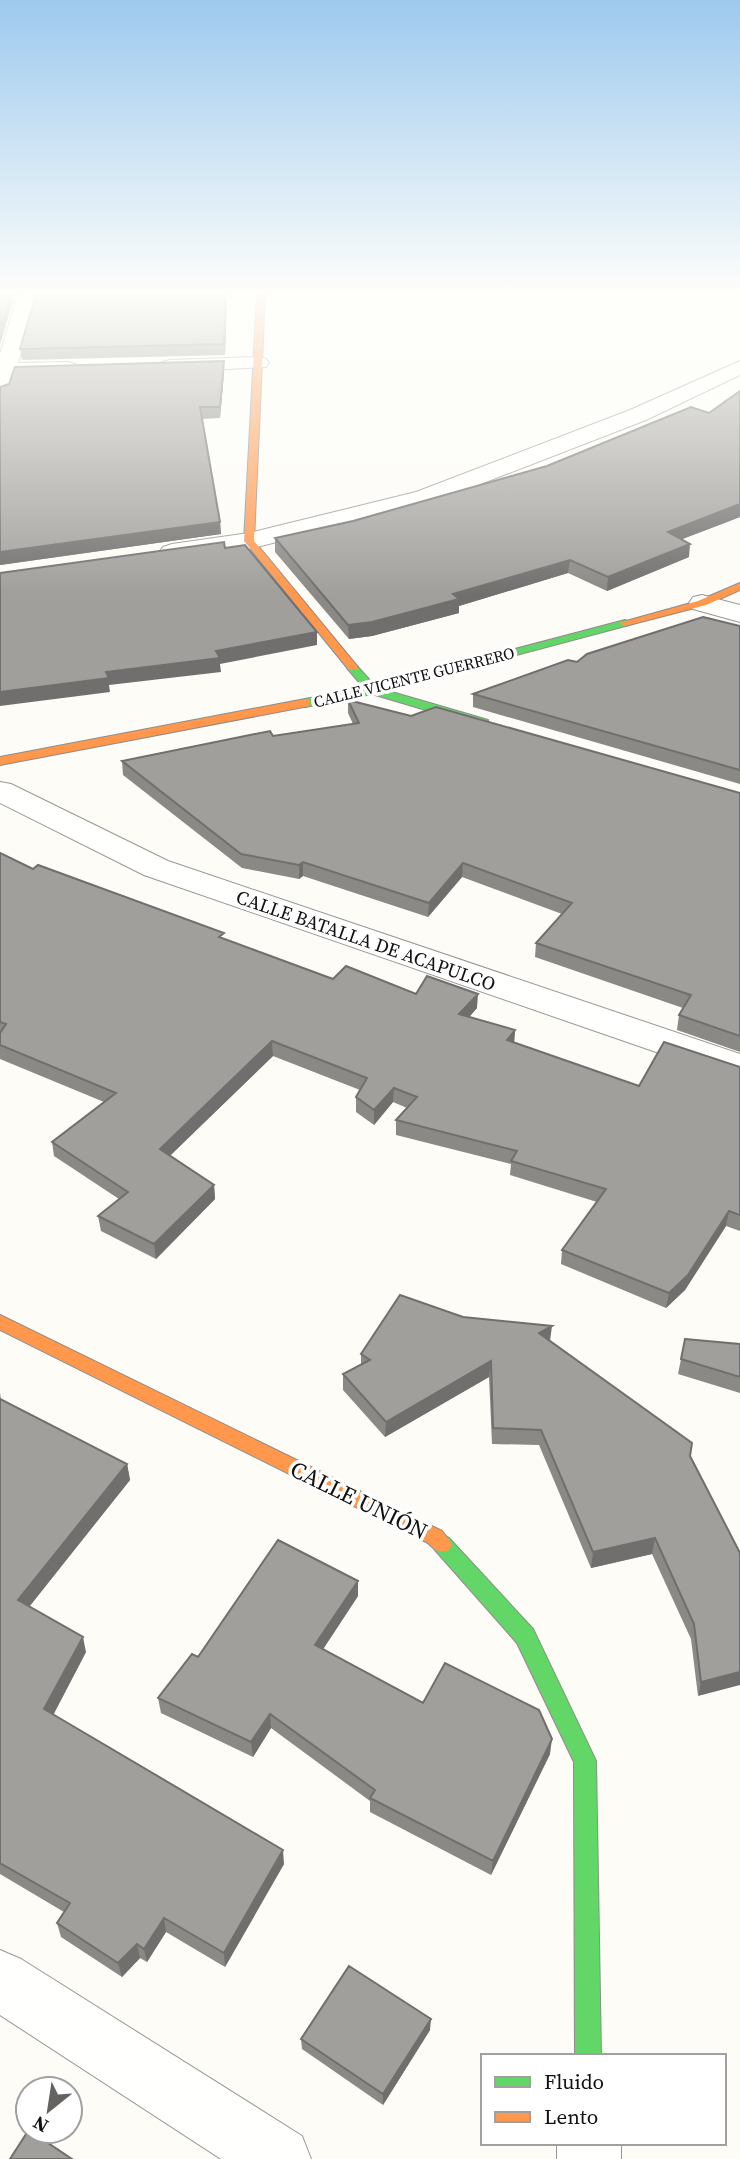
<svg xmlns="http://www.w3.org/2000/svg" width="740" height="2159" viewBox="0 0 740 2159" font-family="'Source Serif 4',serif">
<rect width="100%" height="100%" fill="#fdfcf7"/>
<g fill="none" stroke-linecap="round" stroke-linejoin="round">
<g stroke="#979795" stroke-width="2">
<path id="street" d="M18,294H38L18,363L68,362L75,364L79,368L75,372L68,374L15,376L8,395L0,396V354Z
M259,357L266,359L269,363L266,367L170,372L163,370L159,366L163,362L170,360Z
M740,361V375L646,420L434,502L249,549L172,560L163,557L159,552L163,547L172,544L249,533L416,492L630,410Z
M702,595L740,605V622L693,609L689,603L693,597Z
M0,782L11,784L168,861L740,1054V1081L144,875L0,803Z
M0,1950L21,1959L302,2136L311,2159H221L0,2015Z
M557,2143H621V2159H557Z"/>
</g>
<g stroke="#8e8d8b" stroke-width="2">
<path id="fast" d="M625,620L631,623L629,625L385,690L488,720V726H480L372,694L305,707L299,703L305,699L364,688L347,668L349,666H357L375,686Z
M442,1535L449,1538L533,1629L596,1761L601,2056H575L574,1762L517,1643L435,1550L432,1544L435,1538Z"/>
</g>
<g stroke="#8e8d8b" stroke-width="2">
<path id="slow" d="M257,294H265L254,541L357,666V670H349L244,541Z
M740,583V590L706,605L625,626L619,623L698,601Z
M305,699L309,700V706L0,765V757Z
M0,1315L442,1531L452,1544L449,1550C439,1554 435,1550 428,1543L0,1330Z"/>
</g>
<use href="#street" fill="#fffffe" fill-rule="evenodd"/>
<use href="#fast" fill="#63d668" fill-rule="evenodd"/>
<use href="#slow" fill="#ff974d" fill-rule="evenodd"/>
</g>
<path fill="#8a8986" d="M36,294H227L225,355L22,360L20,349Z
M224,361V373L220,418L202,419L220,522L221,534L0,565Z
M740,391V517L682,539L689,557L607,591L568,573L459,606V613L372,636L349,639L275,552V538L353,521L547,466L709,413Z
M740,626V784L473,707V694L577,662Z
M348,700L411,716L740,793V1052L677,1030L679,1015L683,1008L535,957L536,943L562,914L462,877L428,917L303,876L299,879L242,868L123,775L122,761L273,736L353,724L348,713Z
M0,853L33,869L333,979L416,994L477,1008L469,1017L515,1030L514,1042L639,1086L740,1067V1231L726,1226L685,1290L666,1308L561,1264L562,1250L597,1202L510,1175L511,1164L396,1135V1120L407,1108L393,1102L374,1125L356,1112V1097L360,1090L273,1056L170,1156L214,1185L215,1199L156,1259L101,1231L98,1216L119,1199L54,1156L52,1142L104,1102L0,1059Z
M463,1317L550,1341L690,1456L740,1553L698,1696L691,1639L652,1554L591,1568L539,1445L492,1444L489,1377L385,1437L343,1390V1374L361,1365V1354Z
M685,1339L740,1344V1393L678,1374Z
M0,1393L1,1399L127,1464L130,1480L29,1606L86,1652L53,1715L284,1864L225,1967L166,1932L147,1962L140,1958L122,1977L61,1937L57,1923L64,1912L0,1874Z
M358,1596L323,1649L423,1703L550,1754L491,1875L370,1812V1801L271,1728L253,1757L161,1713L158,1698L198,1657Z
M430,2030L383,2105L302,2049L301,2039Z"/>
<path fill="#716f6d" d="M11,294H15L0,345V329Z
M226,294H227L225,355L224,344Z
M224,361V373L220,418V407Z
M740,504V517L667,545L668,532Z
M220,522L221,534L0,565V552Z
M690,544L689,557L607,591L608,577Z
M570,560L568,573L459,606V613L372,636L349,639L348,625Z
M317,632V645L220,664L221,672L109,685L110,692L0,706V692Z
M303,862V876L299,879V865Z
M463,863L462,877L428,917L429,903Z
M478,994L477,1008L459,1029V1014Z
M515,1030L514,1045L507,1040Z
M272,1041L273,1056L161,1164L160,1149Z
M394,1088L393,1102L374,1125V1110Z
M214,1185L215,1199L156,1259L154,1244Z
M729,1211L726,1226L685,1290L666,1308L669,1293Z
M552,1326L550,1341L539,1333Z
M491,1361L489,1377L385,1437L386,1422Z
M127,1464L130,1480L22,1616L18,1600Z
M655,1538L652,1554L591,1568L593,1552Z
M358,1581V1596L316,1660L315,1645Z
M83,1637L86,1652L48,1725L44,1709Z
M740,1672V1685L698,1696L701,1682Z
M270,1714L271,1728L253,1757L251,1742Z
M552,1739L550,1754L491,1875L493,1861Z
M283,1850L284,1864L225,1967L224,1953Z
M164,1918L166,1932L147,1962L144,1949Z
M137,1944L140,1958L122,1977L118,1963Z
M431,2019L430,2030L383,2105V2094Z"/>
<path fill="#a19f9c" stroke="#716f6d" stroke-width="2" d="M0,294H11L0,329Z
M36,294H226L224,344L20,349Z
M224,361L220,407H200L220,522L0,552V387L9,384L15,367Z
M740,391V504L668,532L690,544L608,577L570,560L453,594L459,599L372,622L348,625L275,538L353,521L547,466L691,407L709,413Z
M224,542L225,548L245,545L317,632L216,651L220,658L106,672L109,678L0,692V573Z
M703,617L740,626V770L473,694L568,660L577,662L587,654Z
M348,700L411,716L436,707L740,793V1036L679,1015L691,995L536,943L572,903L463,863L429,903L303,862L299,865L241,854L122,761L270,731L273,736L359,723Z
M0,853L33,869L38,865L224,933L219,937L333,979L346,966L416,994L427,976L478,994L459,1014L515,1030L507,1040L639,1086L664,1042L740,1067V1215L729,1211L688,1275L669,1293L562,1250L606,1189L511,1161L517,1151L396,1120L417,1097L394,1088L374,1110L356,1097L367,1078L272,1041L160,1149L214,1185L154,1244L98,1216L128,1192L52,1142L116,1093L0,1045V1033L6,1024L0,1022Z
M400,1295L463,1317L552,1326L539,1333L692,1443L690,1456L740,1553V1672L701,1682L694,1624L655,1538L593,1552L541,1430L493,1428L491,1361L386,1422L343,1374L370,1360L361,1354Z
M685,1339L740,1344V1377L681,1359Z
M0,1399L127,1464L18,1600L83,1637L44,1709L283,1850L224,1953L164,1918L144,1949L137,1944L118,1963L57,1923L70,1903L0,1863Z
M278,1540L358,1581L315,1645L423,1703L445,1663L539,1710L552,1739L493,1861L370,1798L375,1790L270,1714L251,1742L158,1698L192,1654L198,1657Z
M349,1966L431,2019L383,2094L301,2039Z
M28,2131H30L72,2159H10Z"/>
<linearGradient id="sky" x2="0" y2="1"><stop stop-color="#9dc9ee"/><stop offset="0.49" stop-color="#fefefb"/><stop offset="1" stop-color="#fefefb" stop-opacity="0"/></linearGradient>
<rect width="740" height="596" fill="url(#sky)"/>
<g text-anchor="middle" stroke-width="7" stroke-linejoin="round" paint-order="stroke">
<g font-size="16" fill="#111" stroke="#fff">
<text transform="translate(414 677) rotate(-14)" y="6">CALLE VICENTE GUERRERO</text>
</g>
<g font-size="19" fill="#111" stroke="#fff">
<text transform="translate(366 940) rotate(19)" y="7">CALLE BATALLA DE ACAPULCO</text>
</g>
<g font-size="23" fill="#111" stroke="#fff">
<text transform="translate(359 1500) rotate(26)" y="8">CALLE UNIÓN</text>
</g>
</g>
<rect x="481" y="2054" width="245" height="91" fill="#ffffff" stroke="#a0a0a0" stroke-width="2"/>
<rect x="495" y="2077" width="35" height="10" fill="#63d668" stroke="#a0a0a0" stroke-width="2"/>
<text x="544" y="2089" font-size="21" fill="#111111">Fluido</text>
<rect x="495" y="2112" width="35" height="10" fill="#ff974d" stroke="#a0a0a0" stroke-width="2"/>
<text x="544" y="2124" font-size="21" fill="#111111">Lento</text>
<g transform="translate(49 2110) rotate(210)"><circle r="33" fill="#ffffff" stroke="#a0a0a0" stroke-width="2"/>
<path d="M0-5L12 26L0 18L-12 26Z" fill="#646362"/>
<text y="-10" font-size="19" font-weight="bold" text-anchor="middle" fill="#111111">N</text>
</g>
</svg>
